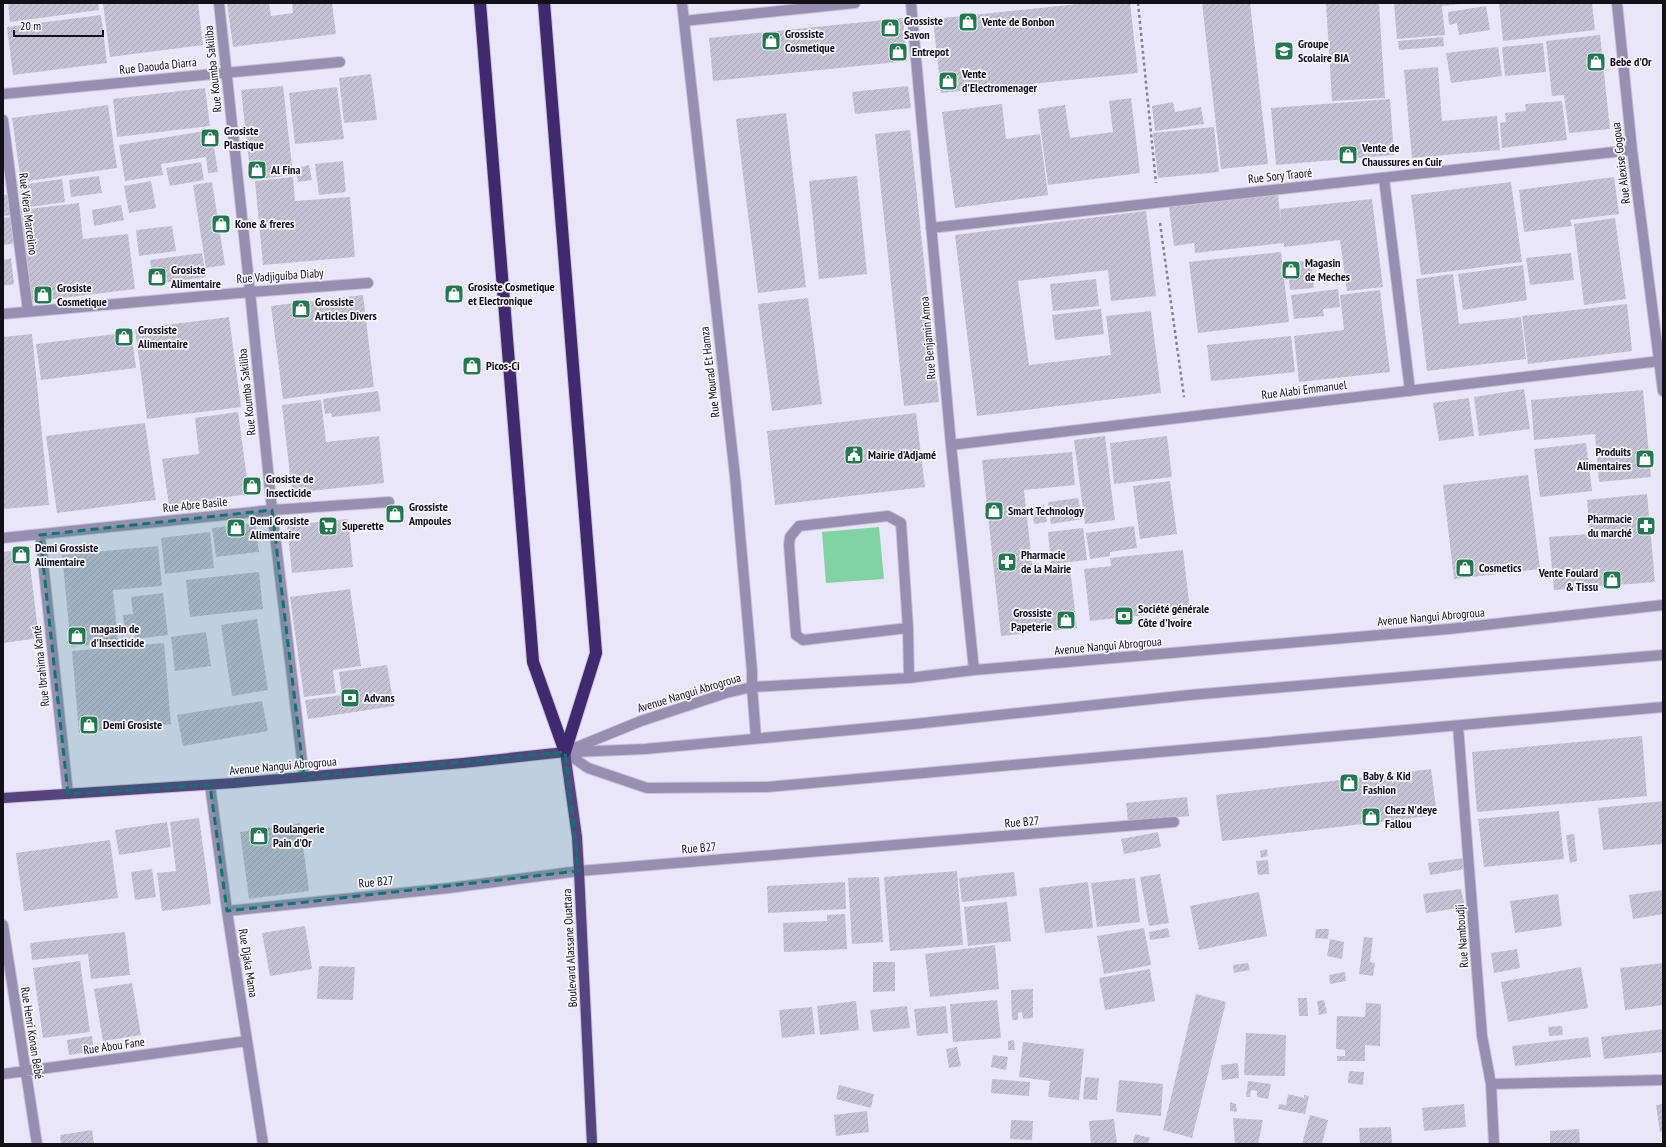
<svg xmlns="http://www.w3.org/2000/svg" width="1666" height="1147" viewBox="0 0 1666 1147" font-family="'PT Sans Narrow',sans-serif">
<defs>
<pattern id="building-hatch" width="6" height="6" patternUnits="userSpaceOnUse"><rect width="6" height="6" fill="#c6c2d5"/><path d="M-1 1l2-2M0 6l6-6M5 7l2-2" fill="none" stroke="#a9a6b6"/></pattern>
</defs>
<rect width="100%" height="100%" fill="#eae6fa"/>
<path fill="#81d4a2" d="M879,527L884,579L826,583L822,532Z"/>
<path fill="url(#building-hatch)" d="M8,3H98L99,10L10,22Z
M103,3H198L203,45L110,57Z
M227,3H269L271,16L293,13L292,3H332L336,34L233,47Z
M1087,3H1130L1138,73L941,93L933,19Z
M1202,3H1250L1268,164L1221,169Z
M1326,3H1379L1385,98L1332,101Z
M1394,3H1460V4L1442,6L1445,35L1397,39Z
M1499,3H1592L1595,30L1503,41Z
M1486,6L1490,30L1459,35L1457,23L1449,25L1448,12Z
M101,15L107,63L13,75L7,27Z
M903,18L907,61L713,81L709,38Z
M1600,35L1610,129L1569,133L1564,95L1552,96L1546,41Z
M1443,37L1444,46L1399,50L1398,41Z
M1543,43L1546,72L1505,76L1502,47Z
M1498,47L1502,76L1451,83L1446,53Z
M1438,67L1442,121L1497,116L1500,150L1412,158L1404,70Z
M371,74L377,120L344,123L339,78Z
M283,86L293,175L251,180L241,90Z
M908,86L911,108L855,114L852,92Z
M337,87L344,139L295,144L289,93Z
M205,88L210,126L117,137L113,99Z
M1131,98L1140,173L1048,185L1038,109L1065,105L1070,138L1113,132L1109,101Z
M1390,99L1394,155L1276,165L1271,108Z
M1562,101L1567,140L1502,148L1500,123L1506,122L1505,113L1526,111L1525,104Z
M1173,102L1175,112L1201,107L1204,124L1155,131L1152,106Z
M1002,104L1006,139L1040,134L1048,195L955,208L942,112Z
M108,105L117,168L21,182L12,118Z
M786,113L806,287L758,293L736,119Z
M1214,127L1219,172L1158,178L1153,133Z
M211,130L218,172L208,173L206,157L161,164L163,175L125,181L119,145Z
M910,130L939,402L904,406L875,134Z
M343,161L346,192L319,195L315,164Z
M201,162L204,180L170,186L166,168Z
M309,165L312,180L298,182L296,168Z
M99,176L102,193L71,197L69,180Z
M857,176L867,274L819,279L809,181Z
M293,177L295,201L350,197L355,257L263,265L255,181Z
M1614,177L1619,214L1570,220L1572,226L1524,232L1519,190Z
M62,179L65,202L23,208L20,185Z
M151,181L156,208L129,213L124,186Z
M212,182L225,265L206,268L193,185Z
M1511,182L1522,262L1421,275L1411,195Z
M11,194L13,215L3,216V195Z
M1278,195L1281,224L1280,209L1372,199L1383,287L1347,291L1340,240L1284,247V243L1195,253L1194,243L1174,246L1169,207Z
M79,203L83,239L128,234L135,289L30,302L20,210Z
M121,205L124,220L94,226L92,210Z
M1146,211L1156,296L1111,301L1108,270L1018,281L1029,365L1111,355L1106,316L1151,311L1161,393L977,416L955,235Z
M12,217L16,243L3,245V218Z
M1615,218L1626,299L1584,305L1574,224Z
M172,226L176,251L139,256L136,230Z
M1281,252L1289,322L1198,333L1189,262Z
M202,253L206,277L153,284L150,260Z
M1571,253L1574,280L1530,285L1526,258Z
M11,258L14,284L3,286V260Z
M1311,260L1314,288L1290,290L1287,263Z
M1523,265L1527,300L1463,310L1458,274Z
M1453,274L1459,324L1521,317L1526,359L1427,371L1416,279Z
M1096,279L1099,306L1053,311L1050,284Z
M1338,289L1340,307L1323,309L1324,316L1294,319L1291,295Z
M1380,290L1390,372L1299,382L1294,336L1344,330L1340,295Z
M363,295L374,387L283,399L271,306Z
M808,298L822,404L772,411L758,304Z
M1627,304L1632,351L1528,364L1522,316Z
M1101,309L1104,334L1055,340L1052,315Z
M229,317L241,407L147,419L135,329Z
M131,332L136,368L41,380L36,344Z
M32,334L49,505L3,509V337Z
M1291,336L1295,372L1211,381L1207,345Z
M1524,389L1530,429L1479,436L1474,397Z
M1643,390L1651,477L1599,482L1595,434L1534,440L1531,400Z
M378,391L381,411L332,417L331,413L325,414L323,399Z
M1469,398L1474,436L1439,441L1433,403Z
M321,400L326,442L379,436L384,483L292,493L282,405Z
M238,412L249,494L169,505L162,459L199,454L195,418Z
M916,413L925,487L775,505L767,431Z
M145,423L156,500L57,513L46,436Z
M1105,436L1115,520L1085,524L1074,440Z
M1167,436L1172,477L1114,484L1110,443Z
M1586,443L1592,491L1540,497L1534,449Z
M1072,452L1075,485L1024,490L1033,572L1070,568L1077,628L1001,636L982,460Z
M1528,475L1540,569L1454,579L1443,485Z
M1170,481L1177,534L1140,539L1133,486Z
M1647,494L1655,582L1554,590L1549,537L1590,534L1587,500Z
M1078,498L1082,519L1051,524L1048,502Z
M1044,505L1047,522L1034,524L1032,507Z
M348,519L353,567L292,573L287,525Z
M255,523L259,552L216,557L212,528Z
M1134,526L1137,548L1110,552V556L1090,559L1086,533Z
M1083,528L1087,560L1051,564L1048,532Z
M210,532L214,568L165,574L161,538Z
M158,546L162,586L113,590L118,642L71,647L62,555Z
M28,549L39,638L3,643V552Z
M1183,550L1190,610L1090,621L1084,569L1111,566L1110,558Z
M259,572L263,609L190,617L186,580Z
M350,589L361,666L333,670L336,693L304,697L290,597Z
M163,593L168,635L135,639V632L125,633L123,615L133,614L131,597Z
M257,619L268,690L232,696L221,625Z
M206,632L211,666L175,671L171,637Z
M164,643L171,724L79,733L72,651Z
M387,665L394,706L308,719L305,700L342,695L339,672Z
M262,701L268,731L183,746L177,715Z
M1642,736L1647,796L1477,812L1472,752Z
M1431,769L1437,815L1222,841L1216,795Z
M1187,797L1189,816L1128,822L1126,803Z
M1663,801V844L1603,850L1598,808Z
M1559,811L1564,859L1484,867L1478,819Z
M199,818L211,904L162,911L157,873L176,871L170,822Z
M167,822L171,847L119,855L115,830Z
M300,823L309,891L249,899L240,832Z
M1158,832L1161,847L1124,854L1121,839Z
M1574,834L1577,861L1570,863L1566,835Z
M110,840L118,898L24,911L16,853Z
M1267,849L1268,856L1261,858L1260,851Z
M1464,858L1466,869L1430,875L1428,863Z
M1268,860L1269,874L1258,875L1256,861Z
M152,869L156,897L135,900L131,872Z
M957,871L963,945L890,951L884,877Z
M1014,872L1017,896L962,902L959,878Z
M1160,874L1169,923L1149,926L1140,877Z
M879,877L883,942L852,944L848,878Z
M1135,878L1140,922L1097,927L1091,883Z
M845,882L846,909L768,913L767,886Z
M1088,882L1093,928L1045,933L1039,888Z
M1461,889L1465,907L1426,913L1423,894Z
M1663,890V914L1633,919L1629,895Z
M1259,892L1267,936L1199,950L1190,906Z
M1558,894L1562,926L1515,933L1510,901Z
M1007,902L1011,941L968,946L964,907Z
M845,914L847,949L784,952L783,923L827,921V915Z
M305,926L312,969L270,976L262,933Z
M1144,928L1151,965L1104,974L1097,936Z
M1168,928L1170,937L1150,940L1149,932Z
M1316,929H1329L1328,939L1315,938Z
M125,932L130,975L91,979L88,954L32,960L30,943Z
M1364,937L1373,938L1370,962L1375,963L1373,976L1359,974Z
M1330,939L1344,942L1342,959L1327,956Z
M995,945L999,989L930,997L925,954Z
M1517,949L1520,968L1494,973L1491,953Z
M80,961L90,1032L43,1038L33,968Z
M873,962H895V991L873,992Z
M1248,963L1250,970L1234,973L1233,965Z
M1663,963V1005L1625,1010L1620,968Z
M319,966L355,967L353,1000L317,999Z
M1581,967L1588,1008L1508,1022L1501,982Z
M1150,969L1155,1001L1105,1010L1099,978Z
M1345,972L1346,981L1330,984L1329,975Z
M132,983L141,1035L103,1041L94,989Z
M1033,989V1018L1023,1019L1022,1012L1018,1013V1020H1012L1011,990Z
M1196,994L1226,1002L1192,1138L1163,1130Z
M1298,998H1307L1308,1016H1299Z
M997,1000L1001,1038L953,1042L950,1004Z
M1324,1000L1327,1013L1319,1015L1317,1001Z
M856,1001L859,1030L820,1035L817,1006Z
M1366,1003L1381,1004L1380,1046L1365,1045V1061H1337V1056H1345V1050L1336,1049L1337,1016L1365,1017Z
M907,1006L910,1028L873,1032L870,1010Z
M946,1006L948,1033L917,1036L914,1009Z
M812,1007L815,1034L782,1038L779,1010Z
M1562,1026L1563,1035L1549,1036L1548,1027Z
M1663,1029V1052L1604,1059L1601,1037Z
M1246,1033L1286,1035L1285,1076L1244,1075Z
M92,1036L94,1051L69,1055L67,1040Z
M1588,1037L1591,1057L1515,1066L1512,1046Z
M1014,1040L1015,1050H1008V1041Z
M1023,1042L1084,1049L1079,1100L1048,1097L1050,1081L1019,1077Z
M957,1047L961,1066L949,1068L946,1049Z
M993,1055L1008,1057L1006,1070L991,1067Z
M1238,1063L1239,1078L1222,1080L1221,1065Z
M1349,1071L1364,1072L1363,1085L1348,1083Z
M1085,1077L1099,1078L1097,1100L1083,1099Z
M992,1079L1030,1082L1029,1096L991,1093Z
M1119,1080L1163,1084L1161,1116L1116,1112Z
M1248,1081L1271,1084L1268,1099L1257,1097V1091L1251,1090L1250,1097H1246Z
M839,1085L874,1094L871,1108L836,1099Z
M1288,1094L1304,1098V1095L1309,1096L1305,1114L1278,1109L1279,1104L1286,1105Z
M1230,1102L1236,1104L1237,1112L1230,1111Z
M1464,1104L1466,1127L1424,1131L1422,1108Z
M1663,1104V1131L1660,1132L1656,1105Z
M867,1111L869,1132L836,1136L834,1115Z
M1310,1115L1328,1120L1322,1144H1302Z
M1233,1118L1263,1120L1258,1144H1235Z
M1114,1119L1117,1144H1091L1089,1121Z
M1011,1120L1033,1121L1032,1140L1010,1139Z
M1391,1127L1392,1144H1360L1359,1128Z
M1579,1129L1580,1144H1550V1131Z
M92,1130L94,1144H61L60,1135Z
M1135,1134L1150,1138L1148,1144L1133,1143Z"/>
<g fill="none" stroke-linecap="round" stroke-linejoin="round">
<g stroke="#c7c4d6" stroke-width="12">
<path id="minor" d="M219,3L250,292L272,510L304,777
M682,3L735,476L752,671V687L756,738
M911,3L951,445L974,670
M1617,3L1632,150L1663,391
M684,21L855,3
M3,94L340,62
M3,120L28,311
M1384,178L1410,391
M931,228L1632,150
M3,314L250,292L368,283
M951,445L1660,361
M40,535L68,794
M3,538L272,510L389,502
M908,628L803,640L796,635L789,545L790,537L799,526L888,516L901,523L908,628L909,678
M1458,726L1482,1036L1491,1084L1494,1144
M565,752L641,721L726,693L752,687L909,678L974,670L1449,629L1663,605
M565,752L588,768L647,788L767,787L1663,707
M573,752L645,749L914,724L1190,695L1663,655
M210,785L227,911L263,1144
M227,911L449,888L579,871L1174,822
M3,925L37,1144
M3,1074L247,1041
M1491,1084L1663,1080"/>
</g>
<g stroke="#c7c4d6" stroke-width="12">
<path id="major" d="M3,798L234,783L463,763L565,752L577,837L579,871L592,1144"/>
</g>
<g stroke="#c7c4d6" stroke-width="14">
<path id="highway" d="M480,3L533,662L565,752
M544,3L596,653L565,752"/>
</g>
<path stroke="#858290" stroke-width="2.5" stroke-dasharray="3 3" stroke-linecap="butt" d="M1138,3L1156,183
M1160,223L1184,397"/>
<use href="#minor" stroke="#978fb2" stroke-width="10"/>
<use href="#major" stroke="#554480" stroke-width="10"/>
<use href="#highway" stroke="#40296e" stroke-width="12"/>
</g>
<path fill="#0f766e" fill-opacity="0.2" stroke="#0f766e" stroke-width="3" stroke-dasharray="8 5" stroke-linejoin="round" d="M272,510L304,777L565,752L579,871L227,911L210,785L68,794L40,535Z"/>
<defs>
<g id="shop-square" transform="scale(1)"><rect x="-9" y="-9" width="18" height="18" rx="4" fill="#22794d" stroke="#f6f5fd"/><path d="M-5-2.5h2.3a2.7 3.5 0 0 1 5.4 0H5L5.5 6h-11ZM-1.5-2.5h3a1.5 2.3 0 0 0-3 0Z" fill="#fff"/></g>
<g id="school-square" transform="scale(1)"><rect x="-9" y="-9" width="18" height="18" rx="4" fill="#22794d" stroke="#f6f5fd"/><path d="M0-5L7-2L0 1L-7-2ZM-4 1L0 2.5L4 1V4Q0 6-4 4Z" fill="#fff"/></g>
<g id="civic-square" transform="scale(1)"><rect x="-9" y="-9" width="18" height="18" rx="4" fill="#22794d" stroke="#f6f5fd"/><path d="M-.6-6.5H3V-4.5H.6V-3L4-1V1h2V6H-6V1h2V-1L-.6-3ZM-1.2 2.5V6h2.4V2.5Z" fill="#fff"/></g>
<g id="supermarket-square" transform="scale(1)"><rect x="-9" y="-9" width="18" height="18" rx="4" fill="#22794d" stroke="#f6f5fd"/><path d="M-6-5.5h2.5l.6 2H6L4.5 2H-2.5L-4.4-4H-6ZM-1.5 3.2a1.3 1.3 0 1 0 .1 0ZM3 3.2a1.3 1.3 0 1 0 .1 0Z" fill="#fff"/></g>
<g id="pharmacy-square" transform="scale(1)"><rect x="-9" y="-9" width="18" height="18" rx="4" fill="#22794d" stroke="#f6f5fd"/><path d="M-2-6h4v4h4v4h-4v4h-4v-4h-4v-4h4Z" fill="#fff"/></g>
<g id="bank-square" transform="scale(1)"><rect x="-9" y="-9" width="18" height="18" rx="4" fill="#22794d" stroke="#f6f5fd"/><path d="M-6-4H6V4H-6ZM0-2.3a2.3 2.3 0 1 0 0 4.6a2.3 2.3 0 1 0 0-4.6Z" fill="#fff"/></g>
</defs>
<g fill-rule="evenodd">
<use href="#shop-square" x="968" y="22"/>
<use href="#shop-square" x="890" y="28"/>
<use href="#shop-square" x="771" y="41"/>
<use href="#school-square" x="1284" y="51"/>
<use href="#shop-square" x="898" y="52"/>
<use href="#shop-square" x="1596" y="62"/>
<use href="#shop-square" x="948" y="81"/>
<use href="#shop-square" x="210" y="138"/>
<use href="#shop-square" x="1348" y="155"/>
<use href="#shop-square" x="257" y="170"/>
<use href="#shop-square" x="221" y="224"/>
<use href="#shop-square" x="1291" y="270"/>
<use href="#shop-square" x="157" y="277"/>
<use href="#shop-square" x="454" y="294"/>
<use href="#shop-square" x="43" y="295"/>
<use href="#shop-square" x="301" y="309"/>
<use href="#shop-square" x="124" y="337"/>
<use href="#shop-square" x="472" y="366"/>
<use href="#civic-square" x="854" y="455"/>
<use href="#shop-square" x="1645" y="459"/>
<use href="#shop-square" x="252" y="486"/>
<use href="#shop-square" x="994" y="511"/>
<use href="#shop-square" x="395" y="514"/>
<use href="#supermarket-square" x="328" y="526"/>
<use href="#pharmacy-square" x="1646" y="526"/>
<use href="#shop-square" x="236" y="528"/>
<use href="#shop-square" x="21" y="555"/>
<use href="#pharmacy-square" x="1007" y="562"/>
<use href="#shop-square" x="1465" y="568"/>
<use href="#shop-square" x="1612" y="580"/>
<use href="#bank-square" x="1124" y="616"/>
<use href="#shop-square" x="1066" y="620"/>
<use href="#shop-square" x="77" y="636"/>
<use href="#bank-square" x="350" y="698"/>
<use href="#shop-square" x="89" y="725"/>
<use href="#shop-square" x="1349" y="783"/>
<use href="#shop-square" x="1371" y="817"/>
<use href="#shop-square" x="259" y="836"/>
</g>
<g text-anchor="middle" stroke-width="3.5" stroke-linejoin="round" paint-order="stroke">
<g font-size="12" font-weight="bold" fill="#121117" stroke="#f6f5fd" text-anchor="start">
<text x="904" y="25">Grossiste<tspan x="904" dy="14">Savon</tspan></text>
<text x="982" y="26">Vente de Bonbon</text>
<text x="785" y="38">Grossiste<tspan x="785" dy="14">Cosmetique</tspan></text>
<text x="1298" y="48">Groupe<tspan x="1298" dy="14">Scolaire BIA</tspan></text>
<text x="912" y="56">Entrepot</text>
<text x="1610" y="66">Bebe d'Or</text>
<text x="962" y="78">Vente<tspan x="962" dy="14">d'Electromenager</tspan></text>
<text x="224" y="135">Grosiste<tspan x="224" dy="14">Plastique</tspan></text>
<text x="1362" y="152">Vente de<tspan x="1362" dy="14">Chaussures en Cuir</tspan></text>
<text x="271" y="174">Al Fina</text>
<text x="235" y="228">Kone &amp; freres</text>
<text x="1305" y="267">Magasin<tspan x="1305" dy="14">de Meches</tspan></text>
<text x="171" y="274">Grosiste<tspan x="171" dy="14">Alimentaire</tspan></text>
<text x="468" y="291">Grosiste Cosmetique<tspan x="468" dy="14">et Electronique</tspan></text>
<text x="57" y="292">Grosiste<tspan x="57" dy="14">Cosmetique</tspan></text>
<text x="315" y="306">Grossiste<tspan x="315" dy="14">Articles Divers</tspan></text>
<text x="138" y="334">Grossiste<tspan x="138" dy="14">Alimentaire</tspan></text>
<text x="486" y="370">Picos-Ci</text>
<text x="1631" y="456" text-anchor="end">Produits<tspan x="1631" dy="14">Alimentaires</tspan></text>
<text x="868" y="459">Mairie d'Adjamé</text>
<text x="266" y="483">Grosiste de<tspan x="266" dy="14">Insecticide</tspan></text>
<text x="409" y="511">Grossiste<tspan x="409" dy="14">Ampoules</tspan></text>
<text x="1008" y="515">Smart Technology</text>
<text x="1632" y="523" text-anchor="end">Pharmacie<tspan x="1632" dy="14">du marché</tspan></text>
<text x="250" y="525">Demi Grosiste<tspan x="250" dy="14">Alimentaire</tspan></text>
<text x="342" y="530">Superette</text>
<text x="35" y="552">Demi Grossiste<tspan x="35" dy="14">Alimentaire</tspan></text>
<text x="1021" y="559">Pharmacie<tspan x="1021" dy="14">de la Mairie</tspan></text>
<text x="1479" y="572">Cosmetics</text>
<text x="1598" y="577" text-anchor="end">Vente Foulard<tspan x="1598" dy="14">&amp; Tissu</tspan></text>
<text x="1138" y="613">Société générale<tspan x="1138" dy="14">Côte d'Ivoire</tspan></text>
<text x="1052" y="617" text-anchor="end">Grossiste<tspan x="1052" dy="14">Papeterie</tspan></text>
<text x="91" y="633">magasin de<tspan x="91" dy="14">d'Insecticide</tspan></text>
<text x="364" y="702">Advans</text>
<text x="103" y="729">Demi Grosiste</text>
<text x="1363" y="780">Baby &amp; Kid<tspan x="1363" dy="14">Fashion</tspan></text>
<text x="1385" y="814">Chez N'deye<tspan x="1385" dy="14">Fallou</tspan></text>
<text x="273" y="833">Boulangerie<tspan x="273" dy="14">Pain d'Or</tspan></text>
</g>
<g font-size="12" fill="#121117" stroke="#f6f5fd">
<text transform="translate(158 66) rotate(-6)" y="4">Rue Daouda Diarra</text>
<text transform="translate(213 69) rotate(-96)" y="4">Rue Koumba Sakiliba</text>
<text transform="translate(1621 163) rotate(-97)" y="4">Rue Alexise Gogoua</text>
<text transform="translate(1280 176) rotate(-6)" y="4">Rue Sory Traoré</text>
<text transform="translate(28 214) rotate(83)" y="4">Rue Viera Marcelino</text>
<text transform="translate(280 276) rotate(-4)" y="4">Rue Vadjiguiba Diaby</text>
<text transform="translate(928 338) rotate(-95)" y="4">Rue Benjamin Amoa</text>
<text transform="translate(710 372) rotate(-97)" y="4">Rue Mourad Et Hamza</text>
<text transform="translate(1304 390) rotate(-7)" y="4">Rue Alabi Emmanuel</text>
<text transform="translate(247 392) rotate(-96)" y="4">Rue Koumba Sakiliba</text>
<text transform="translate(195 505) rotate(-6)" y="4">Rue Abre Basile</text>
<text transform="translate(1431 617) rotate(-5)" y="4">Avenue Nangui Abrogroua</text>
<text transform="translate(1108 646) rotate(-5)" y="4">Avenue Nangui Abrogroua</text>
<text transform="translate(41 666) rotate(-96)" y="4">Rue Ibrahima Kanté</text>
<text transform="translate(689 693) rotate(-17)" y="4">Avenue Nangui Abrogroua</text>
<text transform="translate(283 766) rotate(-5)" y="4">Avenue Nangui Abrogroua</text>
<text transform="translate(1022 822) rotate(-5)" y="4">Rue B27</text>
<text transform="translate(699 848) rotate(-5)" y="4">Rue B27</text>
<text transform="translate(376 882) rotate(-6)" y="4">Rue B27</text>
<text transform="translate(1462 936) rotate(-94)" y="4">Rue Namboudji</text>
<text transform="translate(570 948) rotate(-93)" y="4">Boulevard Alassane Ouattara</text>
<text transform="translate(248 963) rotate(81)" y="4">Rue Djaka Mama</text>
<text transform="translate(32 1033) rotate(81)" y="4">Rue Henri Konan Bébé</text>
<text transform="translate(114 1046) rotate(-8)" y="4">Rue Abou Fane</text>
</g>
</g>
<rect width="1666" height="1147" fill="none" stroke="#121117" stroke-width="8"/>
<path d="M14 30v6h89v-6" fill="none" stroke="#121117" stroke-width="2"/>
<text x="20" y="30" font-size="12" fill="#121117" stroke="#f6f5fd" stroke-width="3" paint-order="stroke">20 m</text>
</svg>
